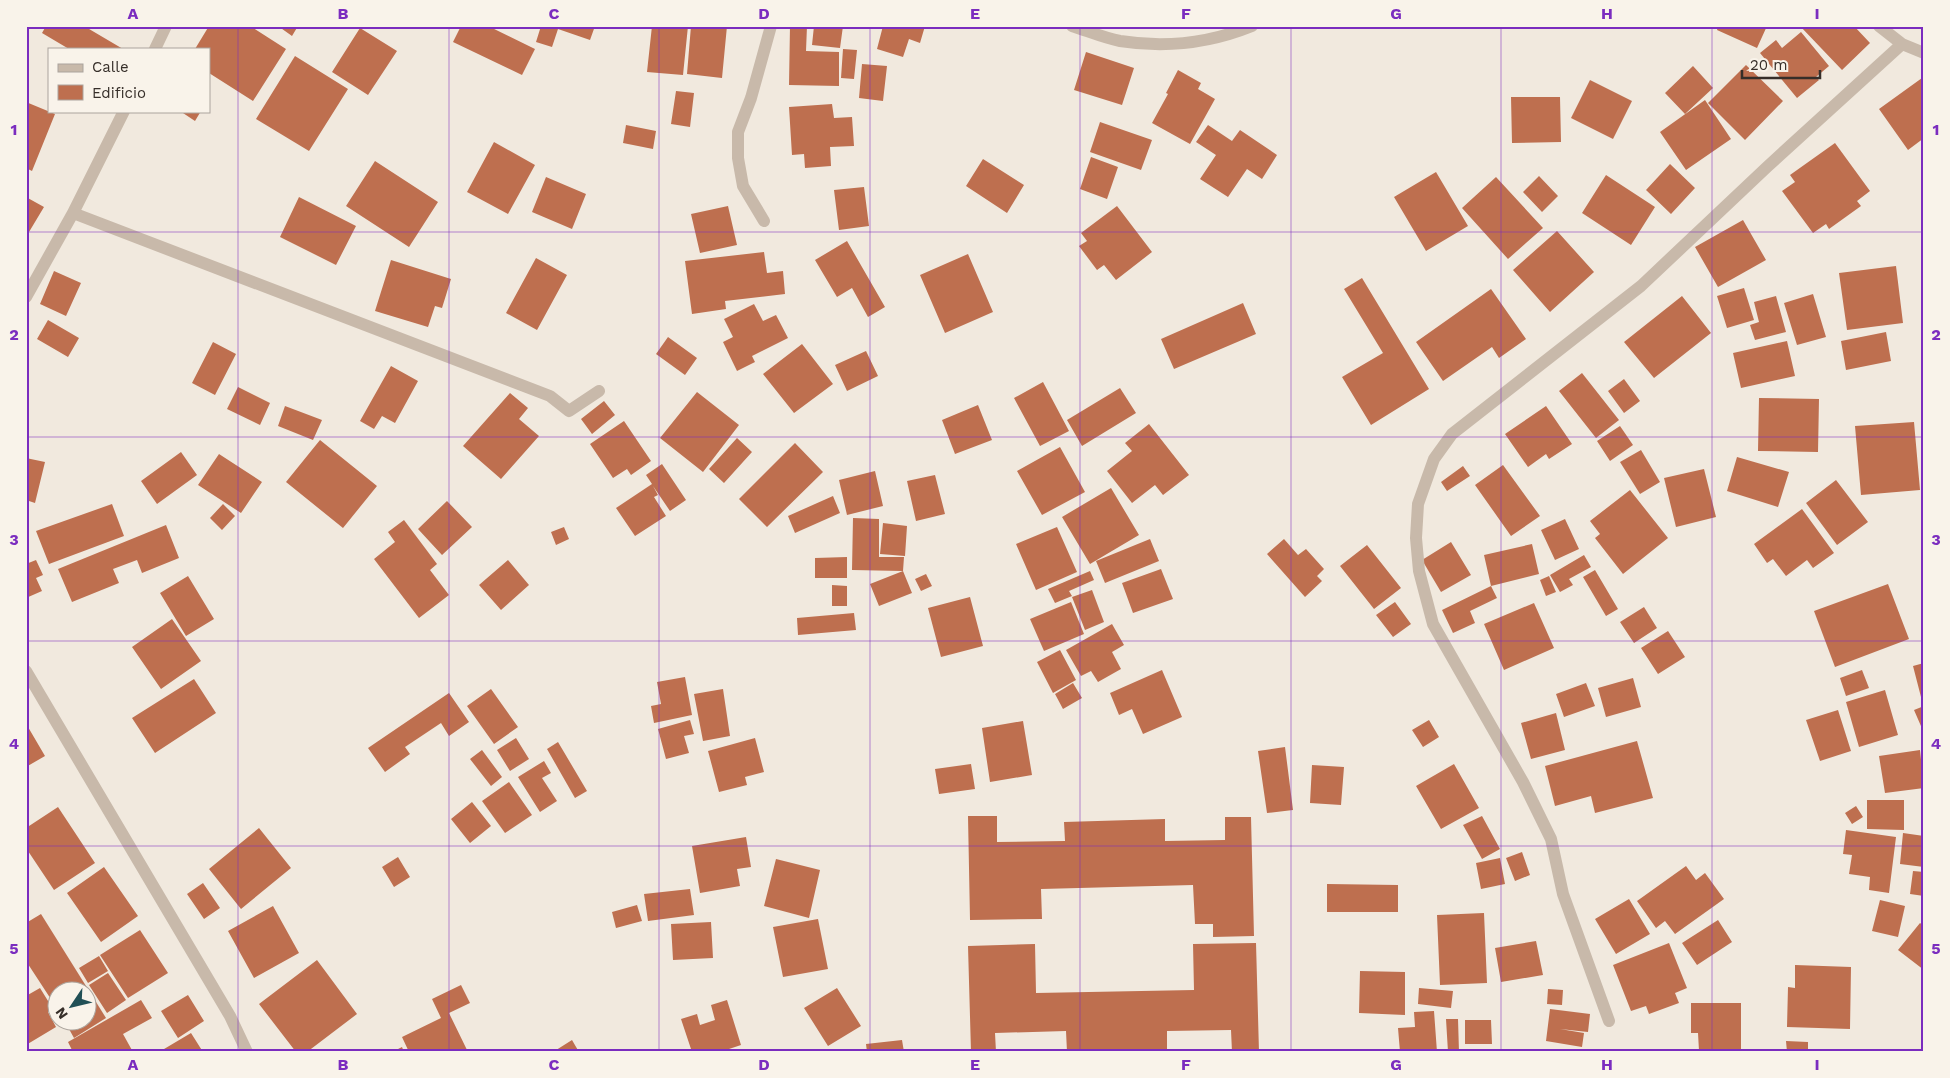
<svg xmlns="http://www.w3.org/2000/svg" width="1950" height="1078" viewBox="0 0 1950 1078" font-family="'Work Sans',sans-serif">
<rect width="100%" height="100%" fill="#f1e9de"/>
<path fill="#be6f4f" d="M46,26H84L123,49H69L42,33Z
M209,26H250L286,49L253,101L209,73V49H195Z
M278,26H298L292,36Z
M461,26H488L535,49L522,75L453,42Z
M541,26H595L590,40L558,29L552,47L536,42Z
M652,26H688L683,75L647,72Z
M691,26H727L722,78L687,74Z
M790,26H807L806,51L839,52V86L789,85Z
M814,26H843L840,48L812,45Z
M883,26H925L920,43L909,39L903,57L877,49Z
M1718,26H1767L1757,48L1717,30Z
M1800,26H1854L1870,43L1842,70Z
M360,28L397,51L368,95L332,72Z
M1801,32L1829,66L1816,77L1819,80L1797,98L1760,53L1776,40L1782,48Z
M843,49L857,50L854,79L841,78Z
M1086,52L1134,68L1122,105L1074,90Z
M295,56L348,89L309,151L256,119Z
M862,64L887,66L883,101L859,98Z
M1746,65L1783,101L1745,140L1708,103Z
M1693,66L1713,88L1685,114L1665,93Z
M1178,70L1201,83L1198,89L1215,99L1190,144L1152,123L1168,94L1166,93Z
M1922,78L1924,80V138L1908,150L1879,109Z
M1590,80L1632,101L1613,139L1571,118Z
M676,91L694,93L690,127L671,124Z
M1511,97H1560L1561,142L1512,143Z
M1705,100L1731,139L1686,170L1660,132Z
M26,102L55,114L32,171L26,168Z
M832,104L834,118L852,117L854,146L830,147L831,166L805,168L804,154L792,155L789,107Z
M180,111H201L195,121Z
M1100,122L1152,140L1141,170L1090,152Z
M626,125L656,131L653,149L623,143Z
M1208,125L1232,141L1240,130L1277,155L1262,179L1247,169L1228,197L1200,179L1216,155L1196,142Z
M494,142L535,165L508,214L467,192Z
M1835,143L1870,191L1857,201L1861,206L1829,229L1826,224L1813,233L1782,191L1795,182L1790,175Z
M1091,157L1118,167L1107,199L1080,189Z
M983,159L1024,185L1007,213L966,186Z
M375,161L438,202L409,247L346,206Z
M1670,164L1695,188L1671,214L1646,190Z
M1436,172L1468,226L1426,251L1394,197Z
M1606,175L1655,207L1631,245L1582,213Z
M1539,176L1558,196L1542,212L1523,192Z
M546,177L586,194L572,229L532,212Z
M1496,177L1543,228L1508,259L1462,208Z
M864,187L869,226L839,230L834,190Z
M26,197L44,207L26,237Z
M299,197L356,226L336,265L280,237Z
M728,206L737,245L700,253L691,214Z
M1117,206L1152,252L1116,280L1104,265L1097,270L1079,246L1087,241L1081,233Z
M1743,220L1766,260L1718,287L1695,247Z
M1557,231L1594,272L1550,312L1513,270Z
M847,241L885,307L868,317L852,288L837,297L815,260Z
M764,252L767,273L783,271L785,294L725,301L726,309L692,314L685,261Z
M968,254L993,312L945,333L920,275Z
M536,258L567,275L537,330L506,313Z
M391,260L451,279L442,308L435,306L428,327L375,311Z
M1896,266L1903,323L1847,330L1839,273Z
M54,271L81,283L66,316L40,304Z
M1362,278L1429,389L1371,425L1342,377L1383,353L1344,289Z
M1744,288L1754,320L1727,328L1717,296Z
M1491,289L1526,339L1499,358L1492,347L1443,381L1416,342Z
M1813,294L1826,337L1797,345L1784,303Z
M1682,296L1711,333L1654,378L1624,342Z
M1776,296L1786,332L1755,340L1750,325L1759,322L1754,302Z
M1243,303L1256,334L1174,369L1161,339Z
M754,304L763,321L776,315L788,338L752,356L755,362L737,371L723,342L733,337L724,319Z
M48,320L79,338L68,357L37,339Z
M1886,332L1891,361L1846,370L1841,341Z
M668,337L697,358L685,375L656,354Z
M1787,341L1795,376L1741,388L1733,353Z
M213,342L236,354L215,395L192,383Z
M802,344L833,384L794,413L763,374Z
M866,351L878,376L847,391L835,365Z
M391,366L418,381L395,423L382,416L374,429L360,421Z
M1582,373L1619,420L1596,438L1559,391Z
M1624,379L1640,401L1624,413L1608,391Z
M1043,382L1069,431L1040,446L1014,398Z
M238,387L270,403L260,425L227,409Z
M1120,388L1136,413L1082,446L1067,420Z
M697,392L739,425L703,472L660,438Z
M510,393L528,408L519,419L539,436L501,479L463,446Z
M1759,398L1819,399L1818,452L1758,451Z
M604,401L615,415L592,434L581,419Z
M978,405L992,440L955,454L942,420Z
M285,406L322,420L313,440L278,426Z
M1546,406L1572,444L1549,459L1546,454L1528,467L1505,434Z
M624,421L651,461L631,475L627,469L613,478L590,444Z
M1914,422L1920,490L1861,495L1855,426Z
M1149,424L1189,475L1163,495L1155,485L1132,503L1107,471L1132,451L1125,443Z
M1620,426L1633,445L1610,461L1597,441Z
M737,438L752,452L724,483L709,469Z
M320,440L377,486L343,528L286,482Z
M795,443L823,472L767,527L739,499Z
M1060,447L1085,492L1042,515L1017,471Z
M1641,450L1660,482L1640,494L1620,462Z
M181,452L197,475L157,504L141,481Z
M219,454L262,482L241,513L198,485Z
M1737,457L1789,472L1778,507L1727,491Z
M26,458L45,462L35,503L26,500Z
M662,464L686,500L670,511L653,486L658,495L654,497L666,516L635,536L616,508L652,484L646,475Z
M1503,465L1540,516L1511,536L1475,485Z
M1463,466L1470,476L1447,491L1441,482Z
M1704,469L1716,517L1676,527L1664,478Z
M875,471L883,506L847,515L839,480Z
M935,475L945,514L916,521L907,481Z
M1836,480L1868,522L1837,545L1806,503Z
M1111,488L1139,535L1090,564L1062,517Z
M1630,490L1668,538L1623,574L1595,538L1600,534L1590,521Z
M833,496L840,513L795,533L788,516Z
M447,501L472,527L442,555L418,529Z
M112,504L124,536L49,564L36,531Z
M223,504L235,516L222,530L210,518Z
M1802,509L1834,553L1813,568L1807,560L1786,576L1773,559L1767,563L1754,544Z
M853,518L879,519V557H904L903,571L912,593L879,606L870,584L903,571L852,570Z
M1565,519L1579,549L1555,560L1541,530Z
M404,520L437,564L430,570L449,595L419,618L374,559L395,542L388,532Z
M883,523L907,526L905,556L880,554Z
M166,525L179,558L142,573L137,560L113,569L119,583L72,602L58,569Z
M564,527L569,539L556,545L551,532Z
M1057,527L1077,572L1036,590L1016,544Z
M1150,539L1159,561L1105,583L1096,561Z
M1284,539L1298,555L1306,549L1324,569L1317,576L1322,581L1305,597L1267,554Z
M1451,542L1471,575L1441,592L1422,560Z
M1532,544L1539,574L1491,586L1484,555Z
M1367,545L1401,588L1374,609L1340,566Z
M1584,555L1591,567L1569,579L1573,585L1560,592L1550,575Z
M847,557V578H815V558Z
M36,560L43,575L36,578L42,591L26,598V564Z
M508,560L529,585L501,610L479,585Z
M1161,569L1173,599L1133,613L1122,583Z
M1595,570L1618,609L1606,616L1583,577Z
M1090,571L1094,580L1069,591L1072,596L1055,603L1048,589Z
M926,574L932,586L921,591L915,579Z
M188,576L214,619L186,636L160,593Z
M1549,576L1556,592L1546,596L1540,580Z
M1888,584L1909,639L1835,667L1814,611Z
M832,585L847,586V606H832Z
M1491,586L1497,598L1470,611L1475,623L1453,633L1442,610Z
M1092,590L1104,622L1085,630L1072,597Z
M970,597L983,646L941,657L928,608Z
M1071,602L1084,634L1044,651L1030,619Z
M1395,602L1411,624L1393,637L1376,615Z
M1534,603L1554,648L1504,670L1484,624Z
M1644,607L1657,628L1634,643L1620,622Z
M854,613L856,630L798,635L797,618Z
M172,619L201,661L161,689L132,647Z
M1112,624L1124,645L1112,652L1121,669L1098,682L1091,671L1081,676L1066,650Z
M1668,631L1685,657L1658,674L1641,648Z
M1060,650L1076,680L1053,693L1037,662Z
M1924,663V696L1921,697L1913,666Z
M1162,670L1182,717L1143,734L1132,709L1119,715L1110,693Z
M1862,670L1869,688L1846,696L1840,678Z
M685,677L692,715L654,723L651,706L661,704L657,682Z
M1633,678L1641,707L1606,717L1598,688Z
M194,679L216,713L155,753L132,718Z
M1073,683L1082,698L1063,709L1055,694Z
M1586,683L1595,706L1564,717L1556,694Z
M491,689L518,727L494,744L467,706Z
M723,689L730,736L703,741L694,694Z
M1885,690L1898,735L1859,747L1846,702Z
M449,693L469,722L449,736L441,723L405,747L410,754L385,772L368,748Z
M1924,706V733L1914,710Z
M1838,710L1851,751L1820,761L1806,720Z
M1556,713L1565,750L1531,759L1521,723Z
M690,720L694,734L684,736L689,753L666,759L658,729Z
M1429,720L1439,737L1423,747L1412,730Z
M1023,721L1032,775L990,782L982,728Z
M28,727L45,756L26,767V729Z
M516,738L529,759L510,771L497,750Z
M755,738L764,772L745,777L747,785L719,792L708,751Z
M1637,741L1653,798L1595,813L1591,796L1555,806L1545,766Z
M558,742L587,791L575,798L547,749Z
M1285,747L1293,810L1267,813L1258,751Z
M482,750L502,777L491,786L470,759Z
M1920,750L1924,788L1885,793L1879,756Z
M544,761L551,773L542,778L557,801L540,812L518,777Z
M971,764L975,789L939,794L935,769Z
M1454,764L1479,808L1441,829L1416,786Z
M1312,765L1344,767L1341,805L1310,803Z
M509,782L532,815L505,833L482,801Z
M1867,800H1904V830L1867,829Z
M472,802L491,826L470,843L451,819Z
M1856,806L1863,817L1852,824L1845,813Z
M58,807L95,863L54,890L26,848V828Z
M968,816H997V842L1065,841L1064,822L1165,819V841L1225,840V817H1251L1254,936L1213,937V924H1195L1193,885L1041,889L1042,919L970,920Z
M1482,816L1500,849L1482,859L1463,825Z
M259,828L291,868L241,909L209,869Z
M1846,830L1896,837L1889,893L1869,890L1870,877L1849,874L1852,855L1843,854Z
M1903,833L1924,836V867L1900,864Z
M746,837L751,867L737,869L740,886L700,893L692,846Z
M1522,852L1530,875L1515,881L1506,858Z
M398,857L410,877L394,887L382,867Z
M1500,858L1505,884L1481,889L1476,863Z
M776,859L820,870L809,918L764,906Z
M1686,866L1696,880L1705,873L1724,899L1675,934L1665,921L1656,928L1637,901Z
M104,867L138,916L101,942L67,893Z
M1913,871L1924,872V896L1910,894Z
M203,883L220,908L204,919L187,894Z
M1327,884L1398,885V912H1327Z
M690,889L694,915L648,921L644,894Z
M1629,899L1650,934L1616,954L1595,919Z
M1880,900L1905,906L1898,937L1872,931Z
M637,905L642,921L616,928L612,912Z
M273,906L299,953L254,978L228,931Z
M1484,913L1487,983L1440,985L1437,915Z
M41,914L106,1018L74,1038L64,1020H88V990H58V1010L26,961V923Z
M818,919L828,969L783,977L773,927Z
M1718,920L1732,942L1697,965L1682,943Z
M711,922L713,958L673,960L671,924Z
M1920,923L1924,926V970L1898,950Z
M140,930L168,973L128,998L100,955Z
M1536,941L1543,975L1501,982L1495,948Z
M1256,943L1259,1052H1232L1231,1030L1167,1031V1052H1067L1066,1031L995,1033L996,1052H971L968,946L1035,944L1036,993L1194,990L1193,944Z
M1669,943L1687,988L1675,993L1679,1003L1649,1014L1646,1006L1631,1011L1613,965Z
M99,956L108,971L88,983L79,968Z
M317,960L357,1014L307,1052H296L259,1004Z
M1795,965L1851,967L1850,1029L1787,1027L1788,987L1795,988Z
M1360,971L1405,972V1015L1359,1013Z
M108,973L126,1000L107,1013L89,985Z
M461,985L470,1003L449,1013L468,1052H409L402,1037L441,1018L432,999Z
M40,988L53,1009L48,1012L56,1027L26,1045V996Z
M837,988L861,1026L828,1046L804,1008Z
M1419,988L1453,991L1451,1008L1418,1004Z
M1548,989L1563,990L1562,1005L1547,1004Z
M188,995L204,1021L178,1038L161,1011Z
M141,1000L152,1018L123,1034L133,1052H73L68,1042Z
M727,1000L741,1045L720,1052H692L681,1019L697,1014L700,1025L715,1020L711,1005Z
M1691,1003H1741V1052L1699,1051L1698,1033H1691Z
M1550,1009L1590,1014L1588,1032L1560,1029L1584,1033L1582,1047L1546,1041Z
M1434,1011L1437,1052H1400L1398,1028L1415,1027L1414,1012Z
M1446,1019H1458L1459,1052H1448Z
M1465,1020H1491L1492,1044H1465Z
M191,1033L203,1052H159Z
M572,1040L579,1052H553Z
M902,1040L904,1052H867L866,1044Z
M1786,1041L1808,1042V1052H1787Z
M402,1047L404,1052H392Z
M1495,1049L1496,1052H1480V1050Z"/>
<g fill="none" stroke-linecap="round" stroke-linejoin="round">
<path stroke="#c8b9aa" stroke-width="12" d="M1072,26C1088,31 1104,38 1120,41C1164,48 1210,43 1252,26
M1879,26L1902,44L1924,53
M155,49L166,26
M73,213L550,396L569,411L599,391
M764,221L743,186L738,158V132L751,98L771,26
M26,297L73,213L124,111
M26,671L230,1016L247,1052
M1609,1021L1563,894L1551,839L1523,782L1433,624L1419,571L1416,538L1418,504L1434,459L1452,434L1641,286L1767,167L1902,44"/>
</g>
<path fill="none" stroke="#7b2cbf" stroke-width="1" stroke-opacity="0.55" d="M238,26V1052M449,26V1052M659,26V1052M870,26V1052M1080,26V1052M1291,26V1052M1501,26V1052M1712,26V1052M26,232H1924M26,437H1924M26,641H1924M26,846H1924"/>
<rect width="1950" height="1078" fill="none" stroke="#f9f3ea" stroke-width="55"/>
<rect x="48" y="48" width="162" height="65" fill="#f9f3ea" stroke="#aba49d"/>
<rect x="58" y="64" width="25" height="8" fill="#c8b9aa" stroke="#aba49d"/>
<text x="92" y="72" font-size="15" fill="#362e29">Calle</text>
<rect x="58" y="85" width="25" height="15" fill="#be6f4f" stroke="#aba49d"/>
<text x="92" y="98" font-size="15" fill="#362e29">Edificio</text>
<g transform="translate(72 1006) rotate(235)"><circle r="24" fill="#f9f3ea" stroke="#aba49d"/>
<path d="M0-4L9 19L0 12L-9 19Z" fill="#214f55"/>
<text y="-8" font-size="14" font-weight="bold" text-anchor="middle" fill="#362e29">N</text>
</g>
<path d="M1742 70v8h78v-8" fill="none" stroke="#362e29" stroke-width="2.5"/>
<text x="1750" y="70" font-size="15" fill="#362e29" stroke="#f9f3ea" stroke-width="4" paint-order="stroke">20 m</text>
<rect x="28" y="28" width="1894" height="1022" fill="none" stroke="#7b2cbf" stroke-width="2"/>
<g font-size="16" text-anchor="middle" font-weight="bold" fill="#7b2cbf">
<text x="133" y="19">A</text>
<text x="343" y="19">B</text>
<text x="554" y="19">C</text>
<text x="764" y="19">D</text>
<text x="975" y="19">E</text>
<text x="1186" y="19">F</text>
<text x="1396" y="19">G</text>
<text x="1607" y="19">H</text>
<text x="1817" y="19">I</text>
<text x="14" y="135">1</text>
<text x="1936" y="135">1</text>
<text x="14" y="340">2</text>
<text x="1936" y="340">2</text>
<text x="14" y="545">3</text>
<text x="1936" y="545">3</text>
<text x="14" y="749">4</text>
<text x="1936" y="749">4</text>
<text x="14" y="954">5</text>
<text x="1936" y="954">5</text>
<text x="133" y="1070">A</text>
<text x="343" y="1070">B</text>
<text x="554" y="1070">C</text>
<text x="764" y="1070">D</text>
<text x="975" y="1070">E</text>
<text x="1186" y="1070">F</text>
<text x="1396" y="1070">G</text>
<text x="1607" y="1070">H</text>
<text x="1817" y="1070">I</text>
</g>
</svg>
